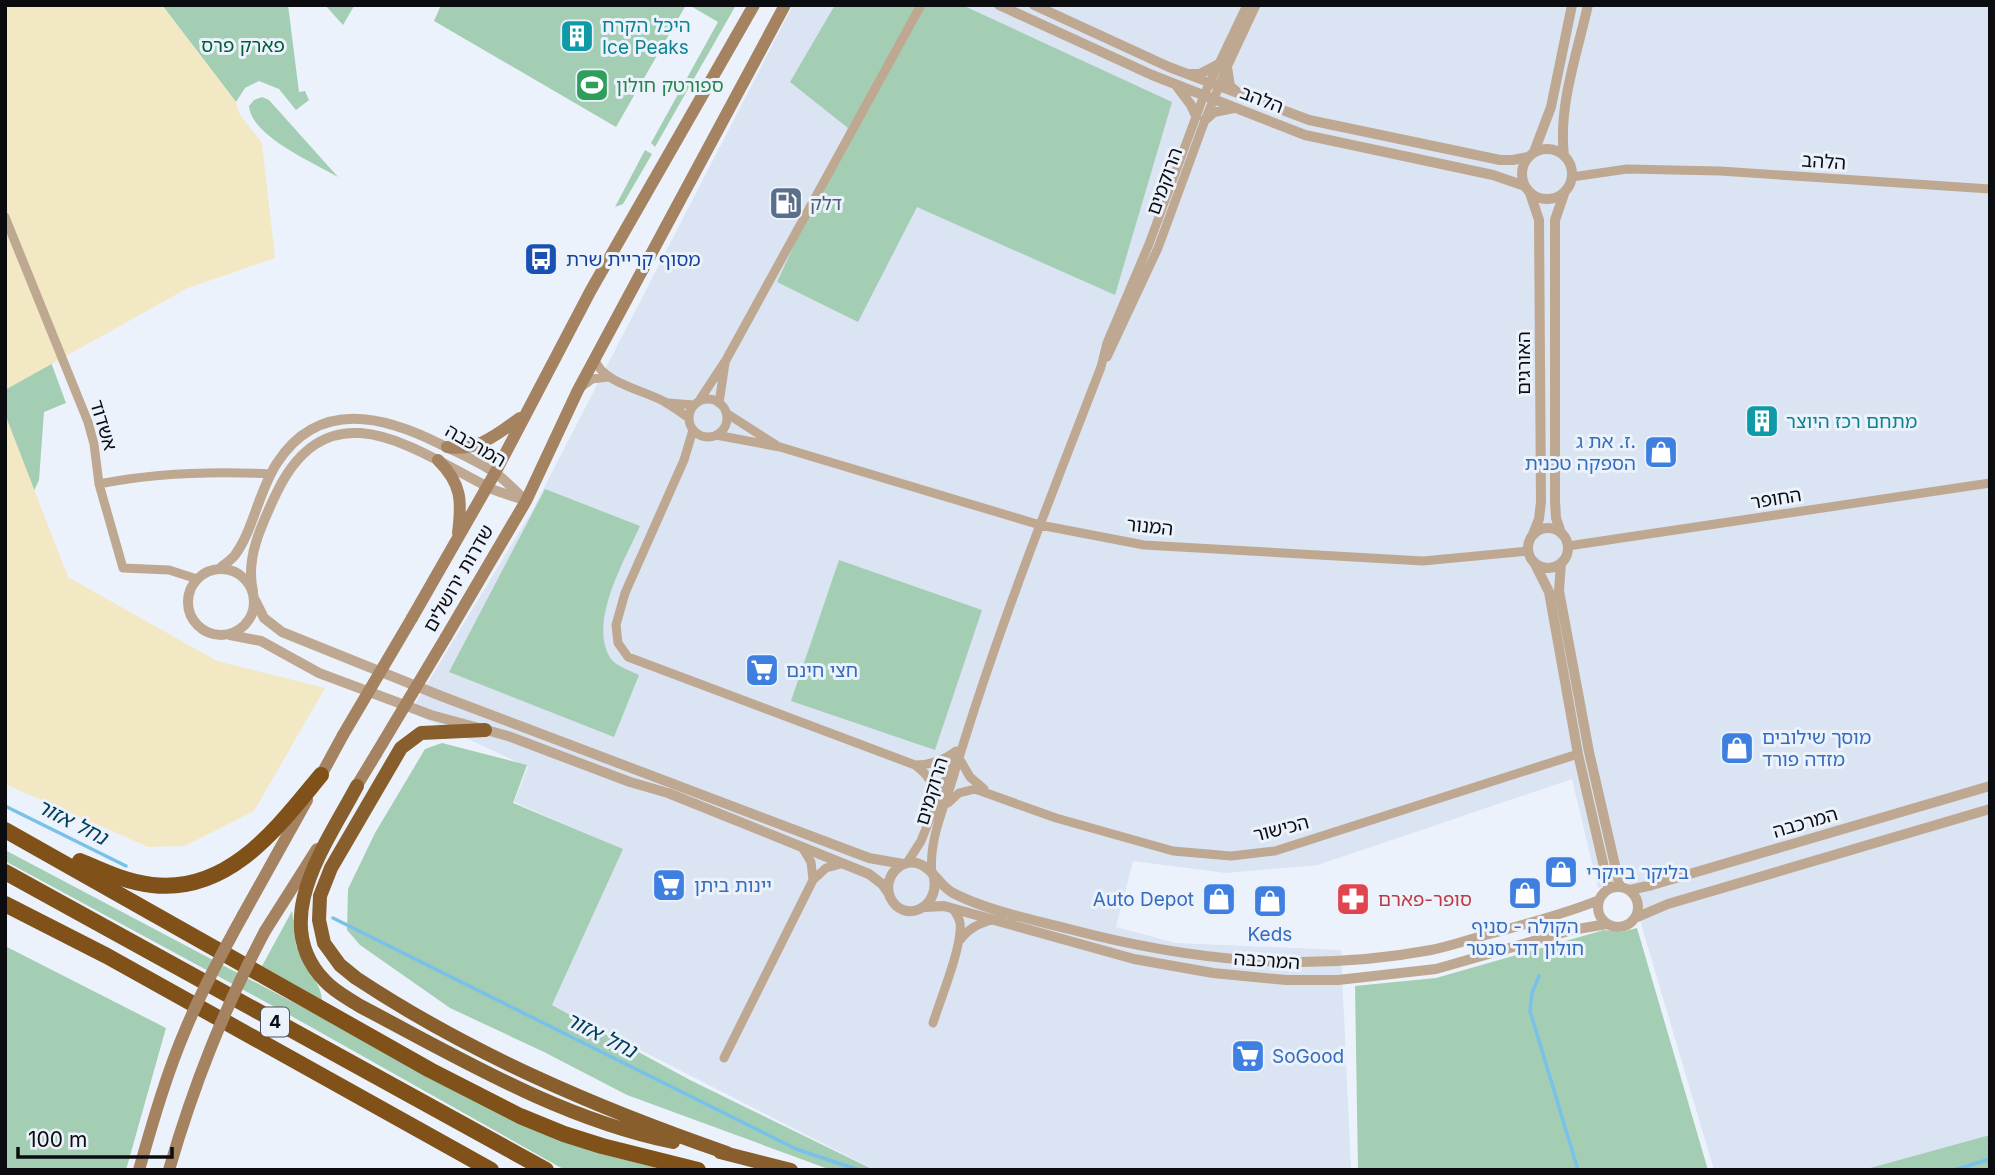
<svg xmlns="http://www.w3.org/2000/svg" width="1995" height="1175" viewBox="0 0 1995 1175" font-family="Inter,'Noto Sans Hebrew',sans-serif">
<rect width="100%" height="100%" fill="#ecf2fb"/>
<path fill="#dae4f2" d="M793,5H1990V1140L1873,1170H1714L1628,880L1598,888L1572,779L1318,865L1226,873L1133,861L1116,927L1176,943L1341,950L1351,1170H875L552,1005L622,849L514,802L528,767L410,712L532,511Z"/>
<path fill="#a4ceb4" d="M162,5H288L299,92L305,91L309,100L296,110L279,89L259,81L245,88L236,102Z
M325,5H352L354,6L343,25Z
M441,5H686L616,127L434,21Z
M689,5H736L655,147L651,143L718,22Z
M835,5H962L1172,102L1115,295L917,207L858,322L777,282L848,128L790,82Z
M262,97L269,100L338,177C314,163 251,136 249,106L254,100Z
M645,150L652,154L623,204L615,207Z
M5,237L66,403L44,412L39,480L20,521L5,528Z
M545,489L640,526C625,560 587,623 611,659C616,666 631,671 639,675L614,737L449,672Z
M839,560L982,610L935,750L791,701Z
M442,743L527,765L513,803L623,849L552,1005L690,1080L874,1170H831L627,1095L544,1052L450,1008L360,945L347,930L348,889L375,833L425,749Z
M5,850L531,1128L598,1153L666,1170H565L286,1013L5,861Z
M292,911C294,922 294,934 296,945C301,964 321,980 322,1000L262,966Z
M1637,928L1708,1170H1358L1355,986L1436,978L1604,930L1621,932Z
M5,946L166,1028L126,1170H5Z
M1990,1135V1170H1863Z"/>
<path fill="#f2e8c3" d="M5,5H162L236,102L240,115L262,143L275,258L188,288L5,390Z
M5,414L68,577L217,661L325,688L254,811L185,846L148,847L5,784Z"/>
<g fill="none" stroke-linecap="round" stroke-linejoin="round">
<path stroke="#78c1e9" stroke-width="3.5" d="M5,806L126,866
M333,918L796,1149L859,1170
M1539,976L1532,993L1530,1011L1578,1170
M1954,1170L1990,1159"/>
<path stroke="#bfa891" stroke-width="9" d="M1572,177L1627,169L1720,171L1990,189
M5,217L88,422L94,444L99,484C155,473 213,471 270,474
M1107,357L1158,248L1205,120L1227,67L1256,5
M595,359C600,382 646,391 665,402C674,407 681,413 689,418
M581,387L592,379L608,377
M689 418a19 19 0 1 1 38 0a19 19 0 1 1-38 0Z
M699,401L726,360L921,5
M668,403L694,405
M719,403L725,363
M726,413L776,445
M693,430L684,460L625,593L616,625L618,643L628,657L915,765C929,775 935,786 936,803
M716,435L780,447L1040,525L1144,545L1423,561L1528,551
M99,484L123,568L169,570L197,579
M1568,546L1990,483
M959,758L970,777L984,789
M915,765C931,765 943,761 956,751
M948,803L959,793L975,789L1056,818L1173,851L1231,856L1275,851L1578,754
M802,847L811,862L813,880
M907,863L921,841L955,757
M932,874C928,839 946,804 955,771C996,634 1049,501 1101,367L1107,343L1149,244L1204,95L1247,5
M960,940C969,928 978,924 992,920
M933,1023C940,1000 963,945 960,923C959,917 956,913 953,909
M724,1058L813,880L826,868L841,864"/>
<path stroke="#bfa891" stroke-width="10" d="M999,5L1152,75L1305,135L1493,175L1525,186
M1034,5L1169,67L1309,120L1500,160H1513L1528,157
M1227,67L1230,86L1236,91
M1190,74H1200L1219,64
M1176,85L1191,105L1196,116
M1205,120L1214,112L1234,108
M1522 174a25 25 0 1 1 50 0a25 25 0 1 1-50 0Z
M1534,152L1551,107L1572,5
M1564,156C1558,106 1577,54 1588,5
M1530,193L1539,220L1541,502L1539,519L1533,534
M1528 548a20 20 0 1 1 40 0a20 20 0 1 1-40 0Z
M1561,533L1556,518L1555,501V220L1565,191
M1561,563L1559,591L1589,752L1620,887
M1535,564L1549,592L1578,754L1609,889
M188 602a33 33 0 1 1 66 0a33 33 0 1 1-66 0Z
M219,569C225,564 231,560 235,555C253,531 259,490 277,463C319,398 385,416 442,445C461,454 482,463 498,475C508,483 517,492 526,501
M253,591C245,558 262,524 276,494C329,382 416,451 492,489C501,493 512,496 522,499
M255,600L264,618L282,632L441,696L869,858L903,864
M230,635L261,641L319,673L431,715L508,736L630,782L668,793L869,874L882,884L889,894
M934,878C940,908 903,925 890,897C882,877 902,855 922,865C934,871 940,886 953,893C988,911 1031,919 1069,929C1191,961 1307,973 1431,950C1452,946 1473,938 1493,933C1529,923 1565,914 1599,900
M1598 907a20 20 0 1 1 40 0a20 20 0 1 1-40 0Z
M1630,890L1652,885L1990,786
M926,907L944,906L1134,959L1213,973L1286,980H1338L1436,969L1572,930L1607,924
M1635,918L1668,904L1990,809"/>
<path stroke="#a58361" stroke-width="12" d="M447,447C477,452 496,435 520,418
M438,460C462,484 462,501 458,533
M412,618L495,473L591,290L754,5
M446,637L526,501L578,390L785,5
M318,781L343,735
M353,792L376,754
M243,915L307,800
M265,931L317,849"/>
<path stroke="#885e2c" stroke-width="14" d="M485,730L421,733L401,748L331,868L320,896L319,920L324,943L340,965L356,978C471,1054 597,1108 727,1153
M357,786C327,843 267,922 325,981C335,992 348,998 360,1006C461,1059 561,1119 673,1142
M720,1152L791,1170"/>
<path stroke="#80521a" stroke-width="16" d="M5,830L430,1070L520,1116L564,1134L602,1146L698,1170
M80,861C103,871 126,882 152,885C229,894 277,828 321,775
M5,872L546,1170
M5,904L107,956L491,1170"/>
<path stroke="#a58361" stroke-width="12" d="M343,735L412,618
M376,754L446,637
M139,1170C153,1121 167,1072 187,1026C203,988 223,951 243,915
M169,1170C194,1084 223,1011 265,931"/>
</g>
<defs>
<g id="building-square" transform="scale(1.75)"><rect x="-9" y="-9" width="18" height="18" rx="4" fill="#0f9aa8" stroke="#ecf2fb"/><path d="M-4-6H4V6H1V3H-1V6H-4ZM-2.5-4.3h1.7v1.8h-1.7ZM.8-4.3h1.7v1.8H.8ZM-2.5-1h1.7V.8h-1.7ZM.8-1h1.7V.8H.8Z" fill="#fff"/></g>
<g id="stadium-square" transform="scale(1.75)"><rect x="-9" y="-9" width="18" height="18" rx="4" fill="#2e9e5b" stroke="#ecf2fb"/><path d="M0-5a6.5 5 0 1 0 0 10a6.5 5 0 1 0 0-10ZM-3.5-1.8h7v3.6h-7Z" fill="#fff"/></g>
<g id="fuel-square" transform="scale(1.75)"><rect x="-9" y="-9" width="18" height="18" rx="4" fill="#5c6f8a" stroke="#ecf2fb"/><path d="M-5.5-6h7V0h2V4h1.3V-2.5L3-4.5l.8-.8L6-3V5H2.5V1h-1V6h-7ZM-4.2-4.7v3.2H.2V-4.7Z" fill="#fff"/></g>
<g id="bus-square" transform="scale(1.75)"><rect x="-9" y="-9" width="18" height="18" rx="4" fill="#1a4fb4" stroke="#ecf2fb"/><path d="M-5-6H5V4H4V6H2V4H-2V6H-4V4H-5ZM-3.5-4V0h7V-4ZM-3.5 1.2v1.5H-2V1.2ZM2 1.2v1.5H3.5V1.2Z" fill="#fff"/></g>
<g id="shop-square" transform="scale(1.75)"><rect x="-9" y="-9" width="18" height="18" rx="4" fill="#3f7fe0" stroke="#ecf2fb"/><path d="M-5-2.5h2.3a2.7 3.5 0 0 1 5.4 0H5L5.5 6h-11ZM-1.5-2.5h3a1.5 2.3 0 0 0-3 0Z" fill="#fff"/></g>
<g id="supermarket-square" transform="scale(1.75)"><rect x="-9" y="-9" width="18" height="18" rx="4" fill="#3f7fe0" stroke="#ecf2fb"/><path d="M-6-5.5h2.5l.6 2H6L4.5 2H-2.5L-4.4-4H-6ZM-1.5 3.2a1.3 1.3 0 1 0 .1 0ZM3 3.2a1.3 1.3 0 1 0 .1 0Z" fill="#fff"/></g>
<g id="pharmacy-square" transform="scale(1.75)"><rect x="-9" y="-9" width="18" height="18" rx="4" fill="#e0444e" stroke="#ecf2fb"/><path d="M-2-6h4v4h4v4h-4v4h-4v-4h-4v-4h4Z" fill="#fff"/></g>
</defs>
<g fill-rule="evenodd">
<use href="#building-square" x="577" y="36"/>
<use href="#stadium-square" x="592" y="85"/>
<use href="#fuel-square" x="786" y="203"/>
<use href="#bus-square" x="541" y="259"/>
<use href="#building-square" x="1762" y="421"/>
<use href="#shop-square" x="1661" y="452"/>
<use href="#supermarket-square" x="762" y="670"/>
<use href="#shop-square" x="1737" y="748"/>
<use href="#shop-square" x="1561" y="872"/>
<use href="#supermarket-square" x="669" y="885"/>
<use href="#shop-square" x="1525" y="893"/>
<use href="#shop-square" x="1219" y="899"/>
<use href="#pharmacy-square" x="1353" y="899"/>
<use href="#shop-square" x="1270" y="901"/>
<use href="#supermarket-square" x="1248" y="1056"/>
</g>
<g text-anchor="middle" stroke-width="6" stroke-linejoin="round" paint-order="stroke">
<rect fill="#ecf2fb" stroke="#4e5156" stroke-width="2" x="261" y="1007.5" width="28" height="29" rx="5"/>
<g font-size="18" font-weight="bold" fill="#0a0c0f">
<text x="275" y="1028">4</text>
</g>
<g font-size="19" fill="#0d838f" stroke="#ecf2fb" text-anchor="start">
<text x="602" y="32">היכל הקרח<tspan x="602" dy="22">Ice Peaks</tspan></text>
<text x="1786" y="428">מתחם רכז היוצר</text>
</g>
<g font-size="19" fill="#015b35" stroke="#ecf2fb">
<text x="243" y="52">פארק פרס</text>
</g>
<g font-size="19" fill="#27864d" stroke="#ecf2fb" text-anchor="start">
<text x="616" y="92">ספורטק חולון</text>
</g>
<g font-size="19" fill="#0a0c0f" stroke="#ecf2fb">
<text transform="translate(1262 99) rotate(21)" y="7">הלהב</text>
<text transform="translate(1824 161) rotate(4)" y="7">הלהב</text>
<text transform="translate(1164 181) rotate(-70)" y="7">הרוקמים</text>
<text transform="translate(1523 363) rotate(-90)" y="7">האורגים</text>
<text transform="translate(104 425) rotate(73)" y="7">אשדוד</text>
<text transform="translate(476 445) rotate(30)" y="7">המרכבה</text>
<text transform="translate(1776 498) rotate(-9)" y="7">החופר</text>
<text transform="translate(1150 526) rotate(6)" y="7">המנור</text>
<text transform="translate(458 578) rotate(-60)" y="7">שדרות ירושלים</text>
<text transform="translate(931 791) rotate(-73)" y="7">הרוקמים</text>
<text transform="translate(1805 822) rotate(-16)" y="7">המרכבה</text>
<text transform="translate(1281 828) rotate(-14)" y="7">הכישור</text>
<text transform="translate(1267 960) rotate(4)" y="7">המרכבה</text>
</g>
<g font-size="19" fill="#4e5e75" stroke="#ecf2fb" text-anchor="start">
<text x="810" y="210">דלק</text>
</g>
<g font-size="19" fill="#164399" stroke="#ecf2fb" text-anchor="start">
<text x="566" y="266">מסוף קריית שרת</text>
</g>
<g font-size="19" fill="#366cbe" stroke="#ecf2fb" text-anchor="start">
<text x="1636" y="448" text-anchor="end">ז. את ג.<tspan x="1636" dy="22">הספקה טכנית</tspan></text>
<text x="786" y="677">חצי חינם</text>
<text x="1762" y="744">מוסך שילובים<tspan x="1762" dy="22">מזדה פורד</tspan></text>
<text x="1586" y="879">בליקר בייקרי</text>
<text x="694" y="892">יינות ביתן</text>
<text x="1194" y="906" text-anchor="end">Auto Depot</text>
<text x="1525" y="933" text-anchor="middle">הקולה - סניף<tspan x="1525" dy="22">חולון דוד סנטר</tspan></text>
<text x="1270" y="941" text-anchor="middle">Keds</text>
<text x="1272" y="1063">SoGood</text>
</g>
<g font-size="19" fill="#be3a42" stroke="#ecf2fb" text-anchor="start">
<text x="1378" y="906">סופר-פארם</text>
</g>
<g font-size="21" font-style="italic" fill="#00405b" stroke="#ecf2fb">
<text transform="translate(72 822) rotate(27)" y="7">נחל אזור</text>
<text transform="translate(601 1035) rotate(27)" y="7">נחל אזור</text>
</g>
</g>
<rect width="1995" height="1175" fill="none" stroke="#0a0c0f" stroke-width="14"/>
<path d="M18 1147v10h154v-10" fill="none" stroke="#0a0c0f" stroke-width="3.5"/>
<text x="28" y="1147" font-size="21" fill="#0a0c0f" stroke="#ecf2fb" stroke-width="5" paint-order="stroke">100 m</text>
</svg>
